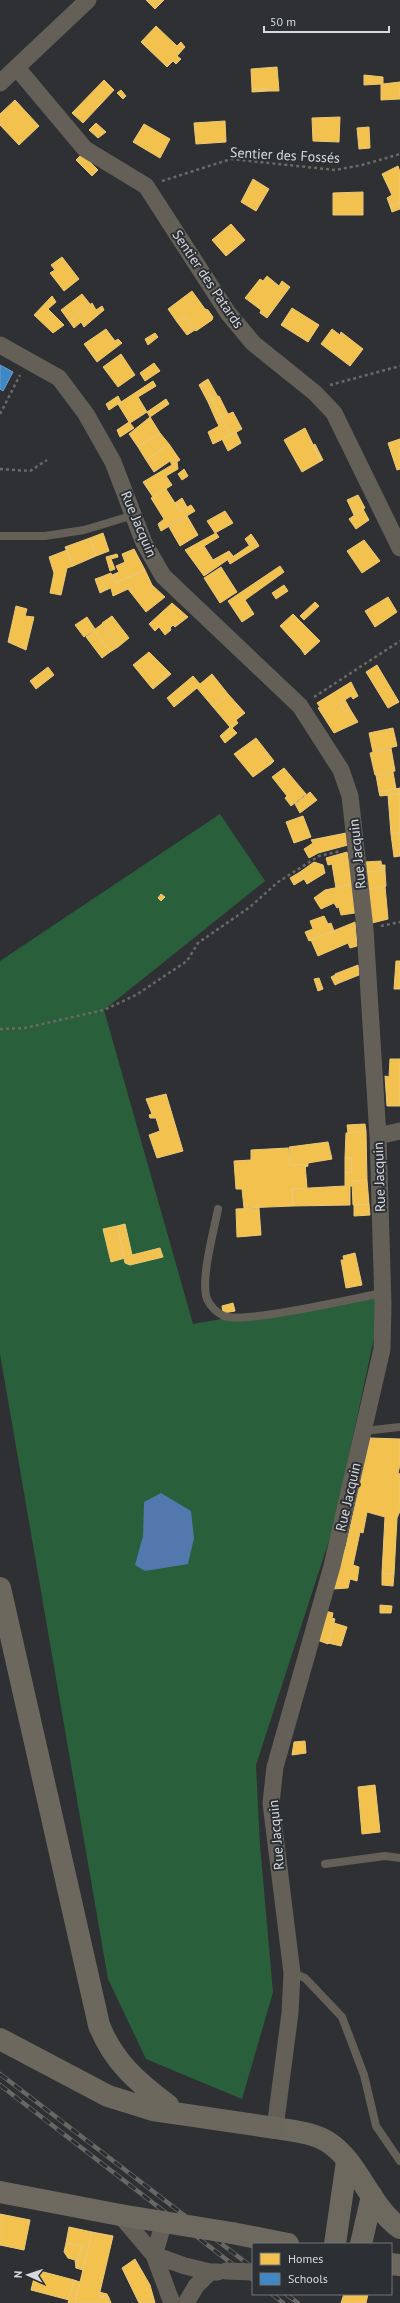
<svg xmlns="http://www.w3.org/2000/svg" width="400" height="2303" viewBox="0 0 400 2303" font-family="'PT Sans',sans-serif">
<rect width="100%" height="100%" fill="#2e3033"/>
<path fill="#29603b" d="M220,814L265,881L104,1010L193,1324L384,1291L334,1525L256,1765L260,1845L273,1992L242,2099L146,2059L108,1979L0,1354V961Z"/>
<path fill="#5278ad" d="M161,1493L191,1511L194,1538L188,1564L145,1571L135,1565L143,1536L144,1502Z"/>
<path fill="#f2c14e" stroke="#eac879" d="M146,0H164L155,9Z
M156,26L177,46L181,42L185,47L177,56L181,59L176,64L173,61L167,67L141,42Z
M277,67L279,91H269V89H252L251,69Z
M364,75L383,77V84L400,82V99L381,100V84L364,85Z
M104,80L114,90L83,123L72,113Z
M252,89H269V91L252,92Z
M121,90L126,96L123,99L117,93Z
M15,100L39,126L19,145L0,125V114Z
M340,117L339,142L313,141L312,118Z
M225,121L226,142L196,144L194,123Z
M96,123L106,132L98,138L89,130Z
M144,124L170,139L160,158L133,142Z
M369,127L370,148L359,149L357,128Z
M82,154L98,170L92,176L76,160Z
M398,166L400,172V202L390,206L387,198L392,195L382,174Z
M253,179L269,189L256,211L241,202Z
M363,192V215H333V193Z
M400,202V209L392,212L390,206Z
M231,224L245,240L226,256L212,240Z
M62,257L79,279L64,291L50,273L55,270L51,265Z
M267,276L279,286L282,281L290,287L267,318L260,313L261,310L245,298L260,279L263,281Z
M192,291L205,309L208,310L213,317L212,320L196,331L185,316L177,322L168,309Z
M82,294L90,304L69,321L61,310Z
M52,296L56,302L48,309L64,325L53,333L34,315Z
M92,303L96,310L102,306L104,310L84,327L81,322L74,328L69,321Z
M292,308L319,325L308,342L281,325Z
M185,316L195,330L187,335L177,322Z
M106,329L115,341L118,339L122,343L97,362L84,344Z
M332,329L340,335L341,332L363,349L350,366L321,344Z
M155,333L158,337L148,345L145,339Z
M121,354L135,375L118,387L103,367Z
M154,363L160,371L145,381L140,373Z
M208,379L218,397L212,400L203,382Z
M153,381L156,386L138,397L147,412L130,423L134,428L120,437L117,430L129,422L118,404Z
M203,382L212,400L208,402L199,385Z
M118,396L121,402L109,410L106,404Z
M219,396L228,414L221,417L212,400Z
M166,399L169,404L150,417L147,412Z
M212,400L221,417L216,420L208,402Z
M233,412L242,429L231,435L221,417Z
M150,417L160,433L138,447L129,434Z
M221,417L231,435L213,444L208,432L219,426L216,420Z
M305,428L321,461L302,472L284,440Z
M236,432L241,443L228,451L222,439Z
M160,433L169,444L146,460L138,447Z
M400,439V469L397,470L388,443Z
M169,444L180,460L172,465L170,461L154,472L146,460Z
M315,444L323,460L321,461L312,446Z
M177,462L178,469L166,476L172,485L153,497L143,482Z
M184,469L188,476L182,480L178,474Z
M166,489L180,511L191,505L195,511L161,531L158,524L164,519L151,498Z
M358,495L365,508L354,515L347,500Z
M182,498L187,507L180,511L175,503Z
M363,509L369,520L356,529L349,519Z
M225,511L233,523L215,533L207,521Z
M187,516L198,535L180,546L169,527Z
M103,533L109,551L96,556L90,538Z
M216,533L219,537L204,546L213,560L229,551L233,556L204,576L185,550Z
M251,534L256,541L249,545L245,539Z
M90,538L96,556L73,566L65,547Z
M364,540L380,561L362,573L347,551Z
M256,541L259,546L230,564L228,560Z
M134,549L145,570L115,583L112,575L119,572L116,566L125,562L122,554Z
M67,550L73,566L67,568L61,595L50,593L54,573L49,557Z
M117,554L118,557L111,559L115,569L110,571L106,557Z
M280,566L284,572L245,600L254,614L242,622L228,601Z
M221,567L237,592L220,603L204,578Z
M145,570L152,585L165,597L146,612L128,589L113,596L111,588L106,590L101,577L111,573L115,583Z
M101,577L106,590L100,593L95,579Z
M284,585L288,591L276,599L272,593Z
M388,597L397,612L375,627L365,611Z
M315,602L319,606L304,620L300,616Z
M172,603L188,617L175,627L173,625L170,628L171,630L165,635L159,627L155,631L149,624Z
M16,606L27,609L25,616L34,617L26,650L8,642Z
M293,614L320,641L307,653L303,648L301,649L280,626Z
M112,616L129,638L118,647L102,623Z
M87,617L95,629L84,637L75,625Z
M102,624L118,647L110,652L94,630Z
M94,630L110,652L102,658L86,637Z
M303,648L307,653L305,655L301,649Z
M149,652L169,672L151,687L133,665Z
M377,665L399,702L388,708L366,672Z
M48,667L54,675L36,689L30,681Z
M169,672L171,674L153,689L151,687Z
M212,674L228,694L213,707L197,688L174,707L167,698L193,676L200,684Z
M351,682L358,696L353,699L351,696L340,703L345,712L350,709L358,722L334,733L318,708L320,707L317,703Z
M228,694L245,713L236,720L238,723L232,728L237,733L225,743L220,736L230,727L213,707Z
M345,700L350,709L345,712L340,703Z
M393,728L397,746L373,752L369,733Z
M256,738L267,752L264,754L271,764L253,777L234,754Z
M391,748L395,771L375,775L370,753Z
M267,752L274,761L271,764L264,754Z
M284,768L306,794L291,806L285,798L287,796L272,777Z
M393,772L396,789L379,792L376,775Z
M400,788V794L380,796L379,792Z
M310,792L317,800L300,813L295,804Z
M400,794V833L391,834L388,795Z
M303,816L311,837L294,843L286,822Z
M346,833L348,845L318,853L309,858L304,849L313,843L311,840Z
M400,833V856L394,857L391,834Z
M347,852L353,884L336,888L332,864L328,865L326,858Z
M381,861L382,871L366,872L365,862Z
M314,862L323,865L325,873L307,884L300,872Z
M382,865H385V871H382Z
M385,871L386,886L368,889L366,872Z
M300,872L304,879L294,885L290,878Z
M353,884L355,913L341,915L339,907L337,908L334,903L321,909L314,898L325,890Z
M385,886L388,919L372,923L368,889Z
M161,894L165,897L161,901L158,898Z
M324,916L328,924L331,923L334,931L309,941L305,932L313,929L310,921Z
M355,922L357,946L350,948L348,943L318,956L311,940Z
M396,961H400V989H394Z
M358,965L359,975L339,983L335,974Z
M335,975L339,983L335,985L331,977Z
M319,978L323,989L318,991L314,979Z
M390,1059H400V1106H387L385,1076L389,1077Z
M166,1094L183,1151L157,1158L149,1135L160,1131L156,1118H150L149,1115L152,1114L146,1099Z
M365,1124L366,1131L348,1133L347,1125Z
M366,1131L367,1180L352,1181V1186H350V1205L293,1206L292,1189L345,1186V1173L352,1172L351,1158H345L346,1133Z
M328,1142L332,1159L308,1163V1166L305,1167V1164L290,1165L289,1147Z
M288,1148L290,1165L305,1164L307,1188L292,1189L293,1206L244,1208L242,1189H236L234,1161L251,1160V1150Z
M345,1158H351L352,1172L345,1173Z
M367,1180L369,1204L353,1205L352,1181Z
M369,1204L370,1215L354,1216V1205Z
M259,1208L261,1235L237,1237L236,1209Z
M125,1224L132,1255L160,1248L163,1257L130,1265L125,1263L117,1226Z
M117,1226L125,1258L111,1262L103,1229Z
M355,1253L362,1285L346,1288L341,1260H344L343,1256Z
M233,1303L235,1311L223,1313L222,1306Z
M370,1438L400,1439V1465L398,1473L400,1474V1511L397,1518L394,1574L382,1573L385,1517L367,1512L363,1533L360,1532L353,1565L359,1567L357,1581L350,1579L348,1588L332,1589L346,1546Z
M382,1573L394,1574L393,1586L382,1585Z
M380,1605L392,1606L391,1613H380Z
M325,1611L333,1613L332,1618L335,1619L328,1644L317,1640Z
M334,1623L347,1627L341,1646L328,1643Z
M305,1741L306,1753L292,1755L294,1742Z
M375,1785L380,1832L362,1834L358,1787Z
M0,2214L30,2220L24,2250L0,2245Z
M69,2227L92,2232L83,2270L76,2268L82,2246L66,2243Z
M92,2232L113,2236L99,2296L109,2298L111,2303H75Z
M66,2243L82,2246L76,2268L75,2260L68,2258L64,2252Z
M135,2259L150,2285L155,2303H139L122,2268Z
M36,2270L74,2280L69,2300L31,2290Z
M74,2280L80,2282L75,2303H68Z
M99,2292L107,2294L109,2298L99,2296Z
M344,2294H368L366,2303H341Z"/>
<path fill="#3f88c5" stroke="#6da0cc" d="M0,365L13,372L3,391L0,389Z"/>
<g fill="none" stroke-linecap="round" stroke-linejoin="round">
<path stroke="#6b6964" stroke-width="2.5" stroke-dasharray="3 3" stroke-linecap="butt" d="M162,181L231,159L335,170L362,165L400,154
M330,385L400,366
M0,414L20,375
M0,469L30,471L47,460
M314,697L400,641
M381,926L400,922
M0,1029L25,1028L104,1010L136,995L187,961L198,943L250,907L278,882L319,856L341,851"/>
<path stroke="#646058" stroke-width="8" d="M0,536H45L84,530L134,515
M218,1209C214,1231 200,1280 207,1299C210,1306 217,1313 224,1316C244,1324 355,1298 383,1293
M364,1431L400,1427
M325,1864L385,1856L400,1858
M292,1973L305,1978L342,2017L364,2075L376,2126L400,2161"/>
<path stroke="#646058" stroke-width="17" d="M17,68L85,149L146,186L228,313L253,343L315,393L334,413L400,548
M0,83L88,0
M0,345L59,378L86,414L113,462L144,543L163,576L300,706L341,770L350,796L365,929L378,1136L383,1305L382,1349L332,1566L275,1767L271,1803L292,1973L290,2013L275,2128
M378,1136L400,1131
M120,2215L154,2255L172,2303
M164,2222L154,2255L185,2266L210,2272
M186,2303L196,2286L210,2272H218"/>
<path stroke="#6e695f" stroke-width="22" d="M275,2128C292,2131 312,2132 328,2142C359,2162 369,2206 400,2228
M0,2192L120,2215
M232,2233L288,2244
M335,2244L347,2161
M361,2244L372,2196
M391,2264L400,2265"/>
<path stroke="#6c685e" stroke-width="22" d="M0,1588L99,2025C113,2061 137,2082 168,2105
M0,2039L108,2096L153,2110L275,2128"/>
<g stroke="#686764" stroke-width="4.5">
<path id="rail" d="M0,2074L253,2268
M0,2085L253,2280
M272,2294L283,2303
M286,2294L298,2303"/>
</g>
<use href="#rail" stroke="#2c3035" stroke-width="3" stroke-dasharray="9" stroke-linecap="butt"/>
<path stroke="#646058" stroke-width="17" d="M226,2271L253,2272"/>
<path stroke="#6e695f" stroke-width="22" d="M120,2215L232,2233"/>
</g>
<g text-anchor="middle" stroke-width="4" stroke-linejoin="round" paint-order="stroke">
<g font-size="14" fill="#d7d9dc" stroke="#2c3035">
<text transform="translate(285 155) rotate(3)" y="5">Sentier des Fossés</text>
<text transform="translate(208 279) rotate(56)" y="5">Sentier des Patards</text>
<text transform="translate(139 524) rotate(67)" y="5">Rue Jacquin</text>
<text transform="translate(357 854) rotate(-96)" y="5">Rue Jacquin</text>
<text transform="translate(379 1177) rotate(-92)" y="5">Rue Jacquin</text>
<text transform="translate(348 1497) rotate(-77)" y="5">Rue Jacquin</text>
<text transform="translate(276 1835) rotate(-95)" y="5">Rue Jacquin</text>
</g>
</g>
<rect x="252" y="2243" width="140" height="52" fill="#2c3035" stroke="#707478"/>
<rect x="260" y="2253" width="20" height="12" fill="#f2c14e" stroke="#707478"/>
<text x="288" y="2263" font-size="12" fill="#d7d9dc">Homes</text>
<rect x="260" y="2273" width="20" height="12" fill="#3f88c5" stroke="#707478"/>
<text x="288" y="2283" font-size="12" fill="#d7d9dc">Schools</text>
<g transform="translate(28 2275) rotate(273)" stroke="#2c3035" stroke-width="3" paint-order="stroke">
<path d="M0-3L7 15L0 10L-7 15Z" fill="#d7d9dc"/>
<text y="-6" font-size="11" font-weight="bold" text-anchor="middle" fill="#d7d9dc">N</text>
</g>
<path d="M264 26v6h125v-6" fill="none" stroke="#d7d9dc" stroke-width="2"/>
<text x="270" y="26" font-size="12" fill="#d7d9dc" stroke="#2c3035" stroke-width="3" paint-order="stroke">50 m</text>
</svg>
